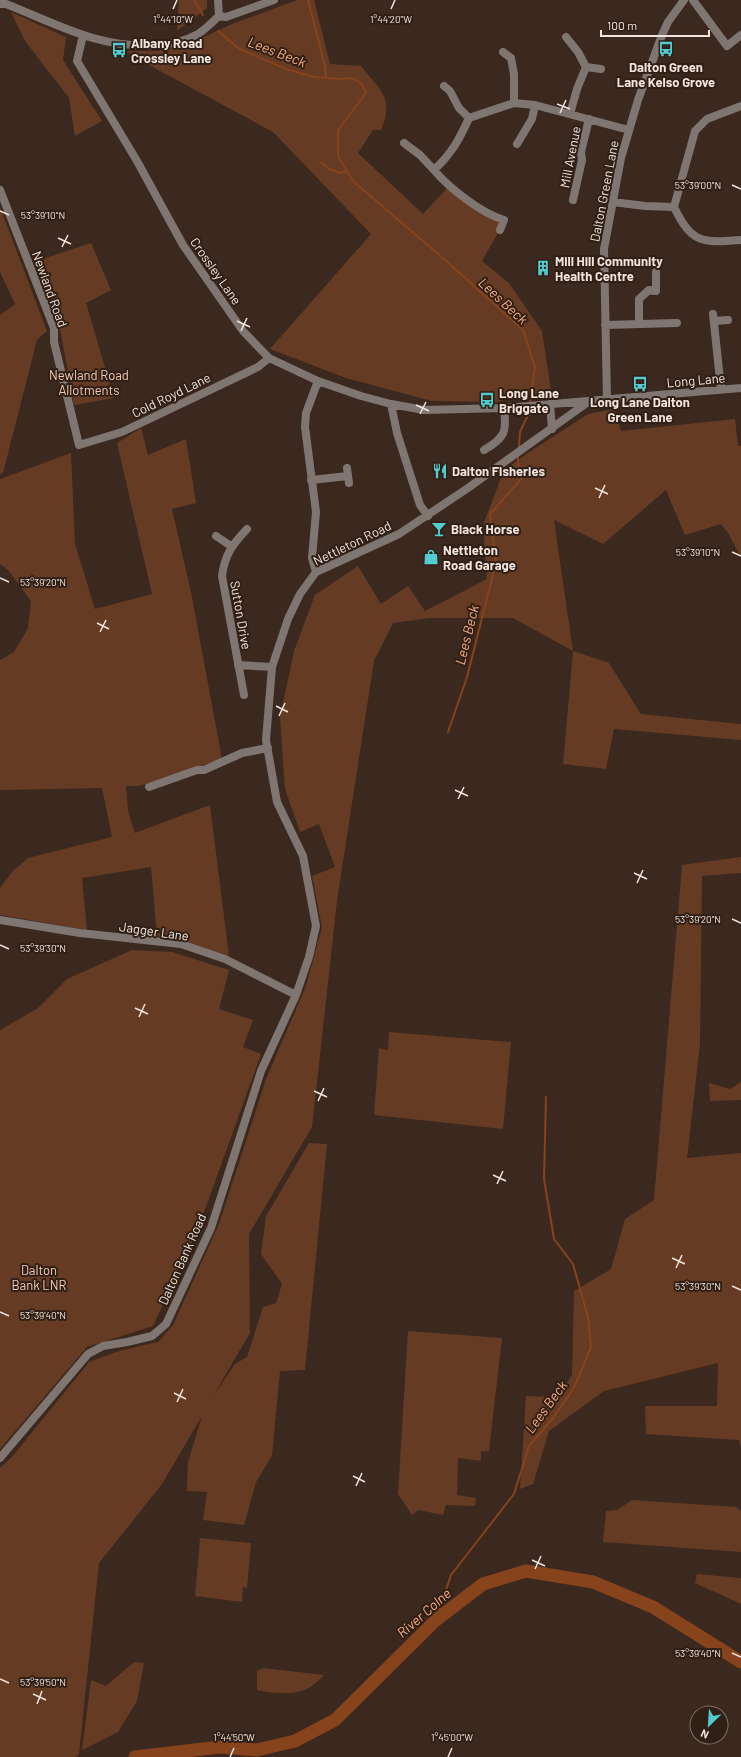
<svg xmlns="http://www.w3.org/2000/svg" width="741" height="1757" viewBox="0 0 741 1757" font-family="Barlow,sans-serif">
<rect width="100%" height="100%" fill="#3b281f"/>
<path fill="#663b24" d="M179,0H207V8L177,31Z
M297,0H314L330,64L361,66C380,90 395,98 381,130H373L358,153L423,214L448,187L501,221L499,231L482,261L509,283L542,331L552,397L508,398L498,402L432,401L346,378L270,349L371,234L273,132L136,58L127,51H157L184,46L232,24Z
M11,12L66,37L63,60L102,121L75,136L69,98L25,41Z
M0,207L47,331L37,340L3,473L0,474V315L15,304L0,272Z
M91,243L111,290L86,303L114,398L74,405L58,318L34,262Z
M615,409L621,431L735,419L738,446H741V558L728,533L721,524L685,535L666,490L603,544L554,520L573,651L609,663L641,714L741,724V740L614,729L606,769L563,764L573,651L513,618H429L393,623L374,661L337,901L312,1127L249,1234L250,1333L213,1396L235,1364L247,1357L263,1307L276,1303L282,1284L261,1254L266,1216L309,1143L327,1144L305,1370L280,1371L272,1456L256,1482L244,1525L203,1520L207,1492L187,1491L188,1462L202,1416L162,1484L99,1563L79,1754L76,1757H0V1468L11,1458L89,1362L119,1351L158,1342L173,1325L219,1224L266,1079L306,986L322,927L312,876L335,867L319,824L300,832L285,789L280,717L294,651L315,595L358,566L381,604L408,586L425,611L487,579L483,525L504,470L528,453L588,414Z
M141,428L148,455L186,439L196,503L172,509L191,592L222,759L139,786H126L128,811L135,833L210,805L229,956L181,940L157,936L151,867L82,878L87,930L0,915V888L13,871L28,858L112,837L102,788L0,790V660L14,652L28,628L31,601L8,570L0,564V479L71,453L75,544L95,609L152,594L117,443Z
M741,857V873L702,876L700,1044L687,1158L741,1153V1449L739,1440L646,1434L645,1406H717L718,1363L604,1391L549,1431L533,1484L520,1489L526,1396L558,1397L572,1375L574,1291L611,1269L625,1219L654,1200L682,865Z
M132,950L172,952L229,970L219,1009L253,1020L243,1047L261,1054L198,1229L153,1326L87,1347L0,1449V1030L38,1008L67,979Z
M389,1032L511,1042L503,1129L374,1115L379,1048L388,1050Z
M741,1082V1100L710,1101L709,1083L730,1089Z
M408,1331L502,1338L489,1451H481V1461L458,1458L457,1495L476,1498L475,1506L446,1505L443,1515L418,1510L412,1515L398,1494Z
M632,1500L736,1507L741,1511V1552L603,1542L606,1511L617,1510Z
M200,1538L251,1543L247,1588L243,1587L242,1602L195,1596Z
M697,1574L741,1578V1604L695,1583Z
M134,1662L144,1663L137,1701L118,1732L82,1750L91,1680L106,1686Z
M263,1668L324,1675C319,1680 313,1686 307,1689C293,1696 271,1693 257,1690V1671Z"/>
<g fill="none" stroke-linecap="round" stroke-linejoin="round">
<path stroke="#87431b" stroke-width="2" d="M194,0L203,15
M308,0L325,66L326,78
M218,31L238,48L286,69L314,77L339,79L352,78L361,83L366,93L338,130V156L353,181L452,266L523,330L535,367L530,403
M321,162L329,169L340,173L347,171
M519,447L520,432L528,415L529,408
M448,732L467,677L496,563L490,514L522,478L518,463V456
M436,1620L451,1575L514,1494L529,1446L553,1418L574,1388L591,1347L588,1317L573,1264L554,1239L544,1179L546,1097"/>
<path stroke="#87431b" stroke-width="13" d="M135,1757L220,1747L257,1750L295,1741L335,1720L436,1620L483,1584L526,1571L593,1582L653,1607L741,1662"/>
<path stroke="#807671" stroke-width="8" d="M218,0L219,16
M693,0L727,46L741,35
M0,4H6C57,24 101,50 158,45C170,44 184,42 196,35C204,31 212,22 219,16
M219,16L226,17L274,0
M83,35L77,61L137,161L183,245L243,331L269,358L318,381L361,396L391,404L424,410L504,408L741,388
M566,37L578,52L586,67L601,69
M503,52L511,58L514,74V103
M444,86L450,91L459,108L469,118
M741,106L707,119L695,131L674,207C692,244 702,243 741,240
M570,114L577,89L586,67
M404,143L420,155L434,170
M517,144L532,119L535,105
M0,190L54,328V342L79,445L122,432L143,422L258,367L269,358
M573,200L582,160L581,152L589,119
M613,202L645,206L674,207
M500,230L504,220C481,213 449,188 434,170C452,153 459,140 469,118L514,103L535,105L629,130
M713,314L721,389
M714,321L728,320
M639,324V299L649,290L656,291V272
M605,325L677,323
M607,399L604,249L621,158L638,100L662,35L668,22L684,0
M391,404L397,433L420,505L428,516
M550,404L552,429
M484,450C505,438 507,432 504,408
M347,468L349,483
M311,480L348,476
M216,536L231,546
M316,572L312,558L316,512L305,427L306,413L318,381
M238,665L272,667
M244,695L222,576C225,554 232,545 247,529
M149,787L197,770H204L242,753L268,748
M0,920L80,933L181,944L225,959L296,995
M0,1458L88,1354L103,1346L127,1342L152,1336L166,1324L211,1228L261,1071L296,995L309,957L316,926L303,856L277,802L266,740L272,667L288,619L300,594L316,572L399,534L468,488L588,402"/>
</g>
<path fill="none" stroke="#f0e4dd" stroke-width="1.5" d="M173,9L177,0M391,9L395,0M557,104L570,109M560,113L566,100M732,185L741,189M0,211L9,215M58,238L71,244M62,247L68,235M237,321L250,327M241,331L247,318M416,405L429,411M420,414L426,402M595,488L608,494M599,498L605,485M732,552L741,556M0,578L9,582M97,623L109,629M100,632L106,620M276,706L288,712M279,716L285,703M455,790L468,796M458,799L464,787M634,873L647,879M637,883L643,870M732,919L741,923M0,945L9,949M135,1008L148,1014M139,1017L145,1004M314,1091L327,1097M318,1101L324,1088M493,1175L506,1181M497,1184L503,1171M672,1258L685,1264M676,1268L682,1255M732,1286L741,1290M0,1312L9,1316M174,1393L186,1399M177,1402L183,1389M353,1476L365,1482M356,1486L362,1473M532,1560L545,1566M535,1569L541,1556M732,1653L741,1657M0,1679L9,1683M33,1694L46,1700M37,1704L42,1691M230,1757L234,1748M448,1757L452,1748"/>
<defs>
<g id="bus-bare" transform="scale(1.2)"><path d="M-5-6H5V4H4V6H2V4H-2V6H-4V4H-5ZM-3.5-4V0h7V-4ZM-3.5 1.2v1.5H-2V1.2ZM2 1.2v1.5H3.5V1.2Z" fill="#52ccd0" stroke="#301f15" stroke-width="2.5" paint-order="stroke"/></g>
<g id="building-bare" transform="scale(1.2)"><path d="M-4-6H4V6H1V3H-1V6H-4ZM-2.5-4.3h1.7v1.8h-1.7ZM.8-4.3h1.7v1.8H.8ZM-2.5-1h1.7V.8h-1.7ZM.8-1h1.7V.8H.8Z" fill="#52ccd0" stroke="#301f15" stroke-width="2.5" paint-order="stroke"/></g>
<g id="restaurant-bare" transform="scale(1.2)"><path d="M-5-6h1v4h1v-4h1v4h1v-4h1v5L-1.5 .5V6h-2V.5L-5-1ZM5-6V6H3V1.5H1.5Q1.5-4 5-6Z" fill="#52ccd0" stroke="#301f15" stroke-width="2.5" paint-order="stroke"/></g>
<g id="bar-bare" transform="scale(1.2)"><path d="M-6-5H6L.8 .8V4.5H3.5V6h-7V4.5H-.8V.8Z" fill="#52ccd0" stroke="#301f15" stroke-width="2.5" paint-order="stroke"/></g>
<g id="shop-bare" transform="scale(1.2)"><path d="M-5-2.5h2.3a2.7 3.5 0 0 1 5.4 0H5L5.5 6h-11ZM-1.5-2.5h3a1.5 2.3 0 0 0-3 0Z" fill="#52ccd0" stroke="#301f15" stroke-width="2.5" paint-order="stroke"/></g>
</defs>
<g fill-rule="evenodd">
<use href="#bus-bare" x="666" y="49"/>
<use href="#bus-bare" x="119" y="50"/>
<use href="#building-bare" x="543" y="268"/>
<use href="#bus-bare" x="640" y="384"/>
<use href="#bus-bare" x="487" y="400"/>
<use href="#restaurant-bare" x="440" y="471"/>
<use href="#bar-bare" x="439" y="529"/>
<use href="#shop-bare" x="431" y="557"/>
</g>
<g text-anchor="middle" stroke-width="4" stroke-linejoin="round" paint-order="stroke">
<g font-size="13" font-weight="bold" fill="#f0e4dd" stroke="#301f15" text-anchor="start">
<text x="131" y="48">Albany Road<tspan x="131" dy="15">Crossley Lane</tspan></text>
<text x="666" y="72" text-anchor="middle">Dalton Green<tspan x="666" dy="15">Lane Kelso Grove</tspan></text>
<text x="555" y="266">Mill Hill Community<tspan x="555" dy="15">Health Centre</tspan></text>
<text x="499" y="398">Long Lane<tspan x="499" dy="15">Briggate</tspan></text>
<text x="640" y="407" text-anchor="middle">Long Lane Dalton<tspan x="640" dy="15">Green Lane</tspan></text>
<text x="452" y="476">Dalton Fisheries</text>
<text x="451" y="534">Black Horse</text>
<text x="443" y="555">Nettleton<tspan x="443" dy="15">Road Garage</tspan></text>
</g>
<g font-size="13" fill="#f0e4dd" stroke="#301f15">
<text transform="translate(570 157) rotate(-79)" y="5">Mill Avenue</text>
<text transform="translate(604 191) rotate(-79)" y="5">Dalton Green Lane</text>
<text transform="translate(216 271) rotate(55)" y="5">Crossley Lane</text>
<text transform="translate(50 289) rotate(70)" y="5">Newland Road</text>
<text transform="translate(696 380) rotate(-5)" y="5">Long Lane</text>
<text transform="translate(171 395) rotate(-26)" y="5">Cold Royd Lane</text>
<text transform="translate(352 543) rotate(-26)" y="5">Nettleton Road</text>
<text transform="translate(241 615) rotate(80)" y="5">Sutton Drive</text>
<text transform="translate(154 931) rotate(8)" y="5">Jagger Lane</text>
<text transform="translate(182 1259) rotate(-66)" y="5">Dalton Bank Road</text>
</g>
<g font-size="13" fill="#f4cbb6" stroke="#301f15">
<text x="89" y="380">Newland Road<tspan x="89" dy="15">Allotments</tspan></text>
<text x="39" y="1275">Dalton<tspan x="39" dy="15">Bank LNR</tspan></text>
</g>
<g font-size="14" font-style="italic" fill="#fcac83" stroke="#301f15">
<text transform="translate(277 52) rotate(21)" y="5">Lees Beck</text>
<text transform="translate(503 301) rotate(43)" y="5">Lees Beck</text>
<text transform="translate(467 635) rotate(-76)" y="5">Lees Beck</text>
<text transform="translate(546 1407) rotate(-54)" y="5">Lees Beck</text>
<text transform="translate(424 1613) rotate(-41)" y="5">River Colne</text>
</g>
</g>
<g font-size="10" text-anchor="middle" fill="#f0e4dd" stroke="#301f15" stroke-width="4" stroke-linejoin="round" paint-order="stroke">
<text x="173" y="23">1°44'10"W</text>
<text x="391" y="23">1°44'20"W</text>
<text x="698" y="189">53°39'00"N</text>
<text x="43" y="219">53°39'10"N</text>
<text x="698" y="556">53°39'10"N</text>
<text x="43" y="586">53°39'20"N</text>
<text x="698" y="923">53°39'20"N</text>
<text x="43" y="952">53°39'30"N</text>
<text x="698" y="1290">53°39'30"N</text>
<text x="43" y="1319">53°39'40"N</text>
<text x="698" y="1657">53°39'40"N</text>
<text x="43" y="1686">53°39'50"N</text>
<text x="234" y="1741">1°44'50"W</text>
<text x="452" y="1741">1°45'00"W</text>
</g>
<g transform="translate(709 1725) rotate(205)"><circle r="19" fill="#301f15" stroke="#7d6e65"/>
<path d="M0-3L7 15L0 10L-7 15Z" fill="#52ccd0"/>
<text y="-6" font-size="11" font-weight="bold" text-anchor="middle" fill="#f0e4dd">N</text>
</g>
<path d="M601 30v6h108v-6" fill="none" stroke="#f0e4dd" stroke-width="2"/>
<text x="607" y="30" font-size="12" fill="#f0e4dd" stroke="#301f15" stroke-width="3" paint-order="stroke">100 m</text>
</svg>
